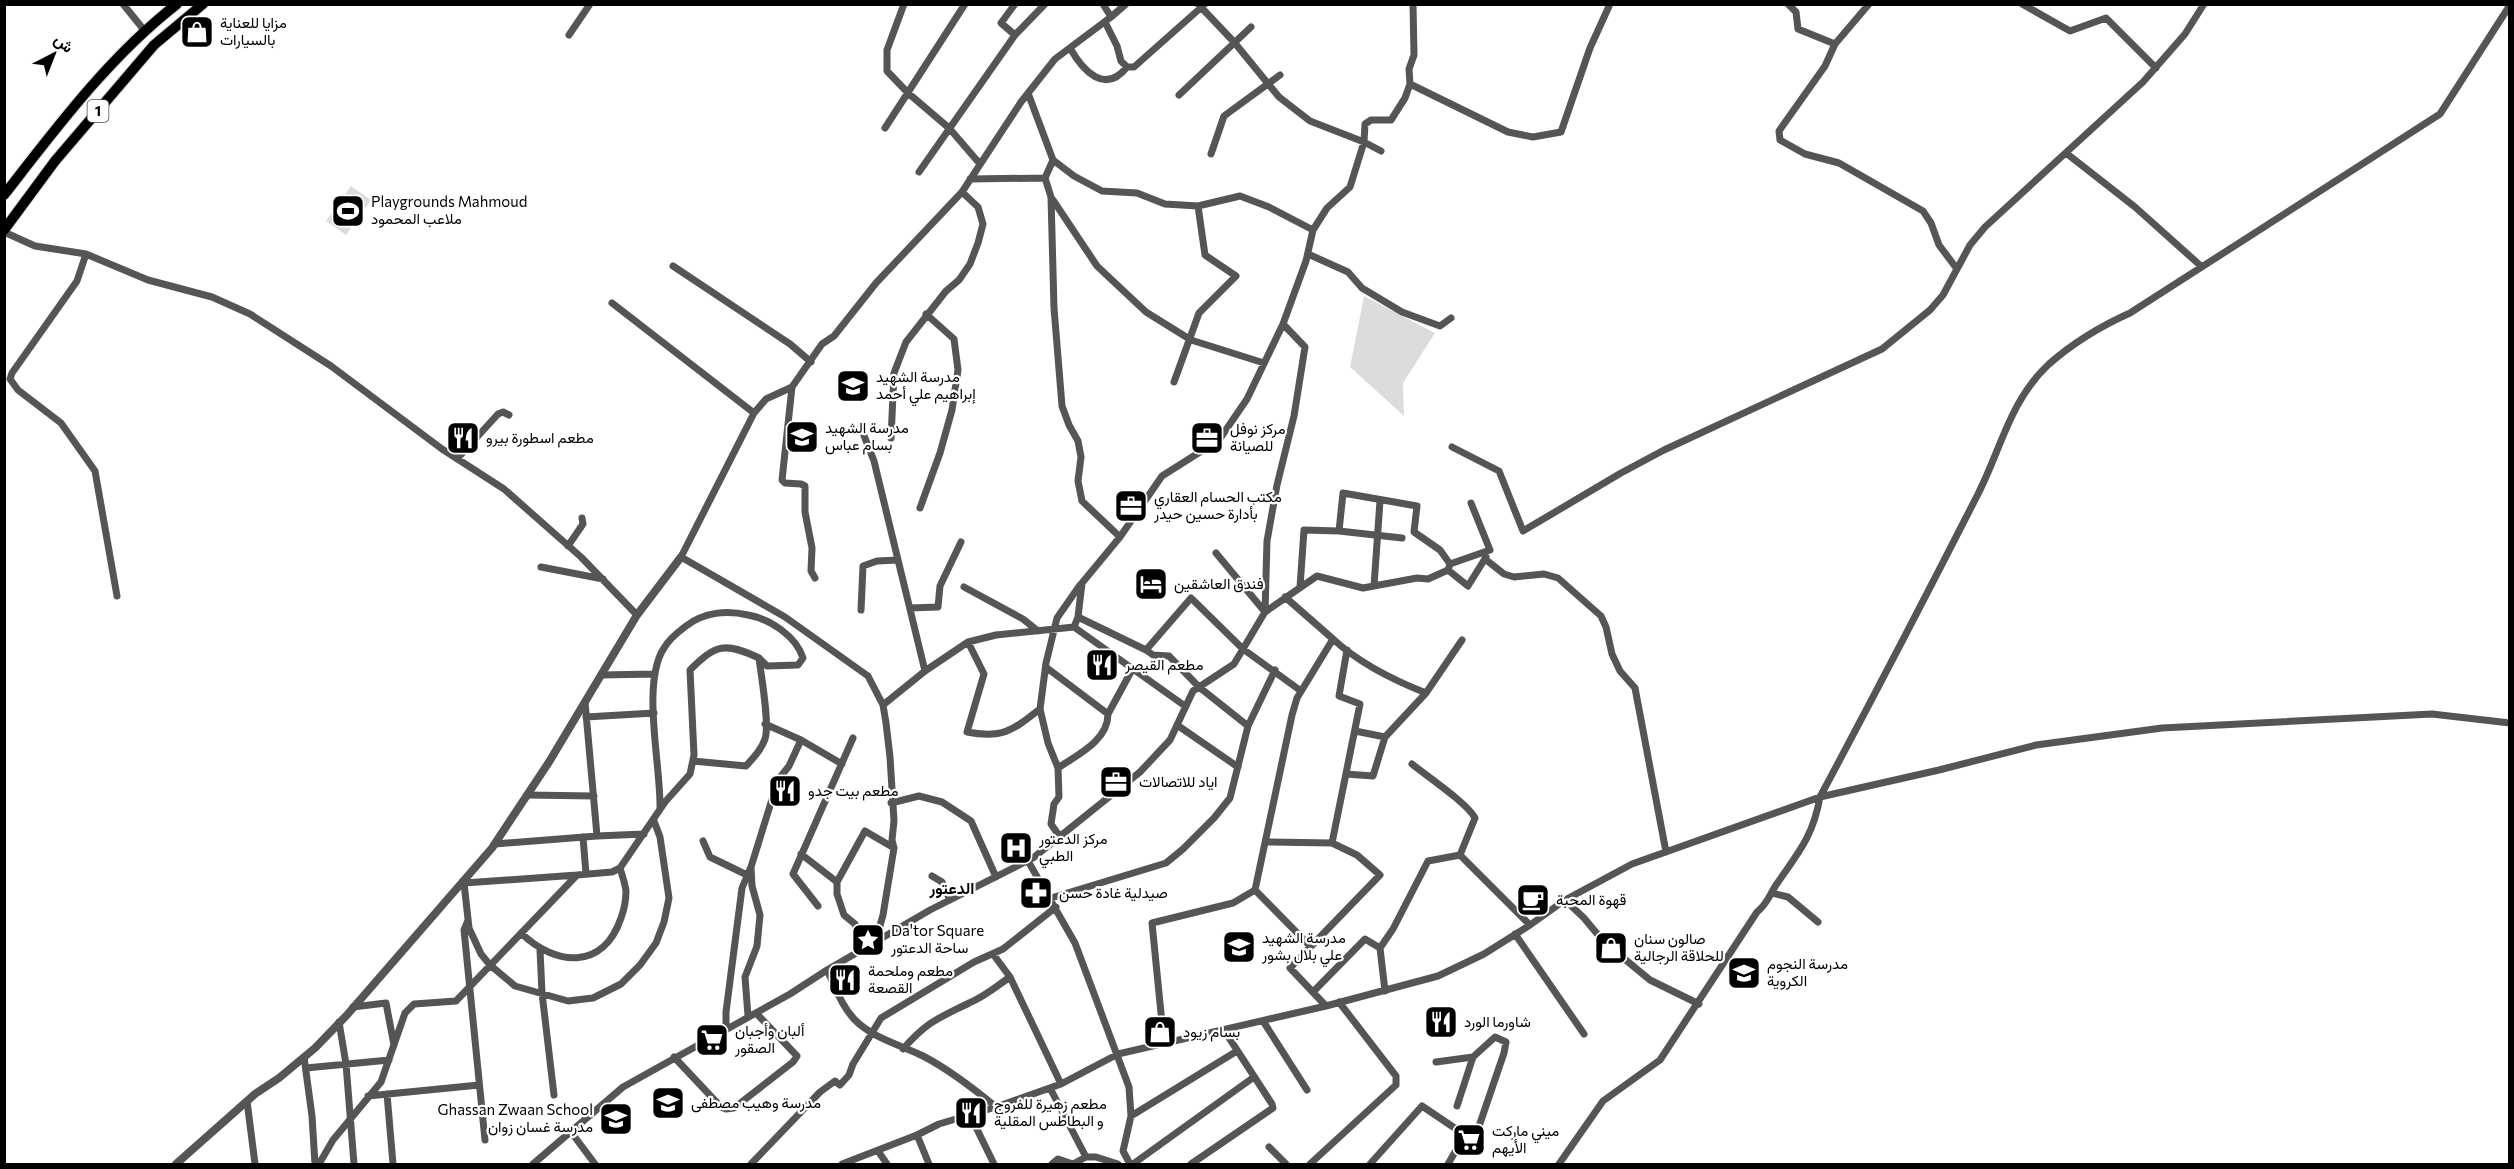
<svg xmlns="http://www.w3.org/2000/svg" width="2514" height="1169" viewBox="0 0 2514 1169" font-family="Commissioner,Vazirmatn,sans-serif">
<rect width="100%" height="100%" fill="#fff"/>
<path fill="#dcdcdc" d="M351,186L371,200L346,235L326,221Z
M1364,296L1435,333L1403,383L1404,416L1350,367Z"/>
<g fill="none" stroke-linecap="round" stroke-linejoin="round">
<g stroke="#dbdbdb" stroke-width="12">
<path id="primary" d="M4,195C57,127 109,57 177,4
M4,230L55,161L154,45L203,4"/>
</g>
<path stroke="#555" stroke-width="7" d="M123,4L144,30
M904,4L887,50V71L908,93L949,128L980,164
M1103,4L1111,17L1126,4
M1198,4L1234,42L1279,97L1310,121L1364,142L1381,151
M1788,4L1796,12L1798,29L1835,44L1869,4
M2022,4L2070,31L2106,18L2156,68
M1105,22L1117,46L1121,61L1127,67
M569,35L590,4
M1015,35L1001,23L1015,4
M1835,44L1825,66L1779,131L1780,140L1805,154L1839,163L1923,211L1931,223L1939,245L1957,269
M1070,48C1083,71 1105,95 1127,67H1134L1205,4
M1410,84L1409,69L1414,55L1413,4
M1028,93L1053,160L1045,178L1051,197L1054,308L1062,406L1069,425L1078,441L1081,457L1078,481L1082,501L1120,537
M1179,95L1251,27
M885,128L965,4
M2066,153L2135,207L2202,267
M1211,154L1224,116L1280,75
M1053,160L1074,176L1102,191L1137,193L1165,204L1198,206L1240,196L1269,207L1313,230
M919,172L1015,35L1045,4
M970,179L1045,178
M1053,200L1097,266L1146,312L1191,340L1264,363
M4,232L35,246L86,254L148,280L212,297L250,314L331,366L442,449L504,489L581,557L637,615
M86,254L77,281L12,373L10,379L18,390L61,423L95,471L117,596
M1308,254L1348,272L1362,288L1402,312L1440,326L1451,318
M673,266L790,344L811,362
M612,303L754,413
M1174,382L1199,313L1236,276L1205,255L1198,206
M792,387L782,480L785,483L801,484L805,486V512L812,548L811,571L815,578
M861,428L874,461L925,671
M891,438L894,373L906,342L946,291L959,280L970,264L978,243L983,224L978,207L962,192
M1452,447L1499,471L1523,531L1621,473L1664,450L1882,349L1930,310L1943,295L1970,245L1985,227L2143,82L2185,34L2204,4
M457,459L498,414L503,412L509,415
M1471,503L1490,550
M920,508L940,453L952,410L958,370L954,339L926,314
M1339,531L1343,493L1417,506L1414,532L1440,550L1450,564L1490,550
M568,546L583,524L582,518
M1216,553L1265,612L1317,576L1363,588L1417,578L1428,579L1448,570L1450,564
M1485,559L1504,574L1514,577L1544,574L1558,578L1601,616L1606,627L1612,654L1620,671L1635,688L1666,852
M541,567L603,579
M1448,570L1468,586L1486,557
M1374,586L1380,501
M964,587L1023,619L1038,631
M1300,587L1304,530L1339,531L1402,538
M1285,597L1333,639L1297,698L1292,715L1255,890L1310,946
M910,608L938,607L940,586L961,542
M861,610L863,566L877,561L898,560
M1078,617L1146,650L1191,598L1243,649L1301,691
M1074,627L1078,617L1082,583L1120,537L1162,476L1219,440L1247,399L1283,324L1306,261L1313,230L1327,208L1350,187L1364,142L1365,124L1371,120H1391L1405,98L1410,84L1508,132L1533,137L1561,132L1590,48L1610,4
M1333,639C1359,663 1393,680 1426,693L1462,640
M968,642L984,674L967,732C1003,739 1013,730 1040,709
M1047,668L1108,714
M601,675L655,674
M883,705L925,671L968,642L996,635L1074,627L1185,706
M586,717L654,713
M765,724L801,740L842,764
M1177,725L1238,767
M1248,726L1275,670
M1385,737L1426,693
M1412,764C1428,777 1467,803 1475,818L1460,855L1530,925
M1058,768C1077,755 1108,741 1108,714L1133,668
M1346,774L1373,776L1385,737L1355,731
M527,795L594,796
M891,803L919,796L942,802L971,821L996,877
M660,808C661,766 641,683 664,648C669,639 678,632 686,626C704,612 727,610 748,615C770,619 796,636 803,658L798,665L767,666L759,658
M597,836L644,834
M583,837L586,874
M1060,837L1051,824L1054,804L1059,797L1058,768L1048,743L1040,709L1046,663L1057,618L1080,585
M703,841L710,857L747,875
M1267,842L1332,843L1360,704L1339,696L1347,650
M495,844L597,836L585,702
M801,854L837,882V894L844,915L855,924L865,947
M1028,861L1075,943L1129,1087L1131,1116L1123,1151L1130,1164
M932,876L942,882L950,900
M466,880L464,883L469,928L481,954L490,965L515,986L568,1001L593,998L621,984L640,965L656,943L664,922L669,898L660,837L654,821
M837,882L865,831L894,848
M464,883L577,875
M1772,893L1788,897L1818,922
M1051,898L1166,863L1183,849L1214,818L1230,798L1248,726L1199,687L1169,656L1153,655L1146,650
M1565,900L1584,918L1604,942L1650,980L1699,1004
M818,906L793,874L853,738
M468,920L464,930L485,1140
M521,933C555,966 603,971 621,918C624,910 626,900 626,891C625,883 622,875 620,868
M1515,934L1584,1034
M876,940L883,915L894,848L892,840L894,821L890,757L886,723L883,705L868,676L785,617L681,557L754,413L766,399L792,387L822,344L834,336L876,283L962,192L1021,102L1055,59L1111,17
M540,950L542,993L554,1095
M993,954L1010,977L1061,1084
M827,970C835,986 841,1005 854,1019C872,1038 901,1045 923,1056C950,1070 973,1088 996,1107
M1385,991L1380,948L1393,929L1428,861L1460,855
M1313,992L1365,939L1380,948
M1326,1006L1290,968L1380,875L1357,855L1332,843
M353,1007L386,1003L394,1045
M748,1016L745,977L757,946L760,915L752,886L751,867L778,780L789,766L801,740
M1263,1021L1307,1090
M339,1022L346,1064L354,1164
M726,1029V1012L742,888L750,869
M1164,1043L1152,923L1233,903L1255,890
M903,1049C928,1021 937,1019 969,1003C984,997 997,986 1010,977
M304,1057L312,1116L315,1164
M674,1057L721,1107L726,1109L734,1108L793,1062L797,1056L756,1013
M1436,1062L1473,1057
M306,1068L389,1060
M1050,1088L1086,1157H1096L1118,1164
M387,1094L393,1164
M368,1096L479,1085
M247,1101L255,1164
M970,1115L994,1164
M1131,1116L1237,1051
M571,1132L595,1164
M917,1135L929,1164
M1269,1147L1286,1164
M878,1151L887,1164
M319,1164L333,1140L381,1082L405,1013L414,1004L456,1001L577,875L612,872L620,868L665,802L690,774L694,755L690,670C716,644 725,642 759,658C761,675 770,724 765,739C761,750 754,757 746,766L693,761
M533,1164L623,1087L790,994L827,970L930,910L1033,858L1140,772L1170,740L1193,691L1234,664L1265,612L1267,541L1277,485L1294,416L1305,347L1283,324
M751,1164L820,1092L835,1081L840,1085L849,1075L853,1064L881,1018L974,962L1003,949L1056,907
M842,1164L917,1135L939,1124L996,1107L1061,1084L1118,1054L1326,1006L1438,976L1484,954L1530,925L1565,900L1632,864L1820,797L1939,770L2036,745L2162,728L2432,714L2510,723
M1052,1164L1058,1159L1073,1164L1086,1157
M1133,1164L1254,1077
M1191,1164L1273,1108L1272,1104L1224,1030
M1310,1164L1396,1085V1076L1339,1002
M1370,1164L1422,1106L1465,1135
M1448,1164L1465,1135L1473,1140L1475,1138L1504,1053L1506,1042L1495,1037L1473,1057L1457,1106
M1559,1164L1603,1101L1660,1060L1757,912C1767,904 1769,896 1776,885C1798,853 1813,837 1820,797C1874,696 1926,596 1978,494C2001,449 2010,400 2049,364C2073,343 2101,326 2130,313L2440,114L2510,5"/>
<path stroke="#555" stroke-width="8" d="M176,1164L255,1094L279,1078L315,1048L346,1016L492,848L549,762L637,615L681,557"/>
<use href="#primary" stroke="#000" stroke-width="10"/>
</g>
<defs>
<g id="shop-square" transform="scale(1.725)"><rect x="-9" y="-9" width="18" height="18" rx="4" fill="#000" stroke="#fff"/><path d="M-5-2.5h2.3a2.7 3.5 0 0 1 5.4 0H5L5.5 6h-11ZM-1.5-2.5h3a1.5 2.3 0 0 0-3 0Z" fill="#fff"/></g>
<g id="stadium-square" transform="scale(1.725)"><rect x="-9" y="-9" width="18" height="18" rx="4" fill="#000" stroke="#fff"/><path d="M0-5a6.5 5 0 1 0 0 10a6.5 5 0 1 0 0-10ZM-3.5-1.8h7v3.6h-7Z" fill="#fff"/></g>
<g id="school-square" transform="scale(1.725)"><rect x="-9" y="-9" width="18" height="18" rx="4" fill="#000" stroke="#fff"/><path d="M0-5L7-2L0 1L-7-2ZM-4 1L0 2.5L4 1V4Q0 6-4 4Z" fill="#fff"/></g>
<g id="restaurant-square" transform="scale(1.725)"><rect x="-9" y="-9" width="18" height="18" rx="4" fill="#000" stroke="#fff"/><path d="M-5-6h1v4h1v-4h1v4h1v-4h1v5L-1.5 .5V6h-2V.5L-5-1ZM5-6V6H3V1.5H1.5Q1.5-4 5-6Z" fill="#fff"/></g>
<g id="office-square" transform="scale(1.725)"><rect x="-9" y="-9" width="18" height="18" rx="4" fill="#000" stroke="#fff"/><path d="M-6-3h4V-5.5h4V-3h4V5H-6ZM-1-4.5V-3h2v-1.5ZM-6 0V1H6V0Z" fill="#fff"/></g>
<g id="hotel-square" transform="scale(1.725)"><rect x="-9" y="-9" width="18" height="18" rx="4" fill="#000" stroke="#fff"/><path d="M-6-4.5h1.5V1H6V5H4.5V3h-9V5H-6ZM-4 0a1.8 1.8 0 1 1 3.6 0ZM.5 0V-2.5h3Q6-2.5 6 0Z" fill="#fff"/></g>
<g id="hospital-square" transform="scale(1.725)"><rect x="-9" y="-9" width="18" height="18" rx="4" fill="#000" stroke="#fff"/><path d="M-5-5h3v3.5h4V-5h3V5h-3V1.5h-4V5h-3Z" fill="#fff"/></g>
<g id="pharmacy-square" transform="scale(1.725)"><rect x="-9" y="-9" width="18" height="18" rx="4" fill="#000" stroke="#fff"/><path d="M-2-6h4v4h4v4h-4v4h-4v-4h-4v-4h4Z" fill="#fff"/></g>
<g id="cafe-square" transform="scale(1.725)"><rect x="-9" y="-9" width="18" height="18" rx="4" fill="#000" stroke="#fff"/><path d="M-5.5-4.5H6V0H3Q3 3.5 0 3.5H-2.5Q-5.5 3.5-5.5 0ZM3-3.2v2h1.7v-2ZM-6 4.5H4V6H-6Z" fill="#fff"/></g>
<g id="sight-square" transform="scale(1.725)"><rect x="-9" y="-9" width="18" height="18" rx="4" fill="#000" stroke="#fff"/><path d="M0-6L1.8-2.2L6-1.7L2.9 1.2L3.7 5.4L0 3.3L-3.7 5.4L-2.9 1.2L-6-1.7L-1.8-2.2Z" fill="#fff"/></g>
<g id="supermarket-square" transform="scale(1.725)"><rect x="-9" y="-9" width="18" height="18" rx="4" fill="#000" stroke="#fff"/><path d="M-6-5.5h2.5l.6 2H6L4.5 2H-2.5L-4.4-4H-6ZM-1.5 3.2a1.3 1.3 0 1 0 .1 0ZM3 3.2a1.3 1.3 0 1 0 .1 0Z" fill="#fff"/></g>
</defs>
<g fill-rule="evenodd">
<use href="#shop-square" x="197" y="32"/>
<use href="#stadium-square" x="348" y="211"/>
<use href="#school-square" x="853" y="386"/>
<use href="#school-square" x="802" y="437"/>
<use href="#restaurant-square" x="463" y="438"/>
<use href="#office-square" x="1207" y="438"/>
<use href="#office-square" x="1131" y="506"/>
<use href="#hotel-square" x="1151" y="584"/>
<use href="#restaurant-square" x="1102" y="665"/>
<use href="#office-square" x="1116" y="782"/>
<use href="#restaurant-square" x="785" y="791"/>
<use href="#hospital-square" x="1016" y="848"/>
<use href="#pharmacy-square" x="1036" y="893"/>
<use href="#cafe-square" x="1533" y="900"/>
<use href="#sight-square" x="868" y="940"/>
<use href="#school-square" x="1239" y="947"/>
<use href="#shop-square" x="1611" y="948"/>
<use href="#school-square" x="1744" y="973"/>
<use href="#restaurant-square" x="845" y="980"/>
<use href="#restaurant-square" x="1441" y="1022"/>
<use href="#shop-square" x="1160" y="1032"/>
<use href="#supermarket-square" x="712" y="1040"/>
<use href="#school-square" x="668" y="1103"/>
<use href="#restaurant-square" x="971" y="1113"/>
<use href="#school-square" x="616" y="1119"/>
<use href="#supermarket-square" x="1469" y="1140"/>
</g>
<g text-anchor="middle" stroke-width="4.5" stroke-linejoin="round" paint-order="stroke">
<rect fill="#fff" stroke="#4c4c4c" stroke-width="1.5" x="87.5" y="100" width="21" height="22" rx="4.5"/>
<g font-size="14" font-weight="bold" fill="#000">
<text x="98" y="116">1</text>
</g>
<g font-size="15" fill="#000" stroke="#fff" text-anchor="start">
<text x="220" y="28">مزايا للعناية<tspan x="220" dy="17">بالسيارات</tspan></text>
<text x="371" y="207">Playgrounds Mahmoud<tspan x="371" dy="17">ملاعب المحمود</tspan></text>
<text x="876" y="382">مدرسة الشهيد<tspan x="876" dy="17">إبراهيم علي أحمد</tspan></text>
<text x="825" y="433">مدرسة الشهيد<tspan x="825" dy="17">بسام عباس</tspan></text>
<text x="1230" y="434">مركز نوفل<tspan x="1230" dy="17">للصيانة</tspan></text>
<text x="486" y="443">مطعم اسطورة بيرو</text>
<text x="1154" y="502">مكتب الحسام العقاري<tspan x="1154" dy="17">بأدارة حسين حيدر</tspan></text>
<text x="1174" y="589">فندق العاشقين</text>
<text x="1125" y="670">مطعم القيصر</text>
<text x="1139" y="787">اياد للاتصالات</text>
<text x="808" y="796">مطعم بيت جدو</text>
<text x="1039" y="844">مركز الدعتور<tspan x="1039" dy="17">الطبي</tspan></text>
<text x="1059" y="898">صيدلية غادة حسن</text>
<text x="1556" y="905">قهوة المحبة</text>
<text x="891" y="936">Da'tor Square<tspan x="891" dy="17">ساحة الدعتور</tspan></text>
<text x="1262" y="943">مدرسة الشهيد<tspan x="1262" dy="17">علي بلال بشور</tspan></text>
<text x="1634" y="944">صالون سنان<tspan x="1634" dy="17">للحلاقة الرجالية</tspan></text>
<text x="1767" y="969">مدرسة النجوم<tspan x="1767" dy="17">الكروية</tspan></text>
<text x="868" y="976">مطعم وملحمة<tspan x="868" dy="17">القصعة</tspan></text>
<text x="1464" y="1027">شاورما الورد</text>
<text x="735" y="1036">ألبان وأجبان<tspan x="735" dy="17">الصقور</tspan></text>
<text x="1183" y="1037">بسام زيود</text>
<text x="691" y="1108">مدرسة وهيب مصطفى</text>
<text x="994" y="1109">مطعم زهيرة للفروج<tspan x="994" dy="17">و البطاطس المقلية</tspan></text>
<text x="593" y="1115" text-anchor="end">Ghassan Zwaan School<tspan x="593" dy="17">مدرسة غسان زوان</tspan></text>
<text x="1492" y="1136">ميني ماركت<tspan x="1492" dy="17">الأيهم</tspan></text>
</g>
<g font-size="16" font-weight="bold" fill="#000" stroke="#fff">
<text x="952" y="894">الدعتور</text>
</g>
</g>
<rect width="2514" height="1169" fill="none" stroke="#000000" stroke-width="12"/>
<g transform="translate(54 54) rotate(42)" stroke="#ffffff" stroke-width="4.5" paint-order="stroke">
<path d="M0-4.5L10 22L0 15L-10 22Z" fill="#000000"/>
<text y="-9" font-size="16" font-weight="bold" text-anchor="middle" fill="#000000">ش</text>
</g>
</svg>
